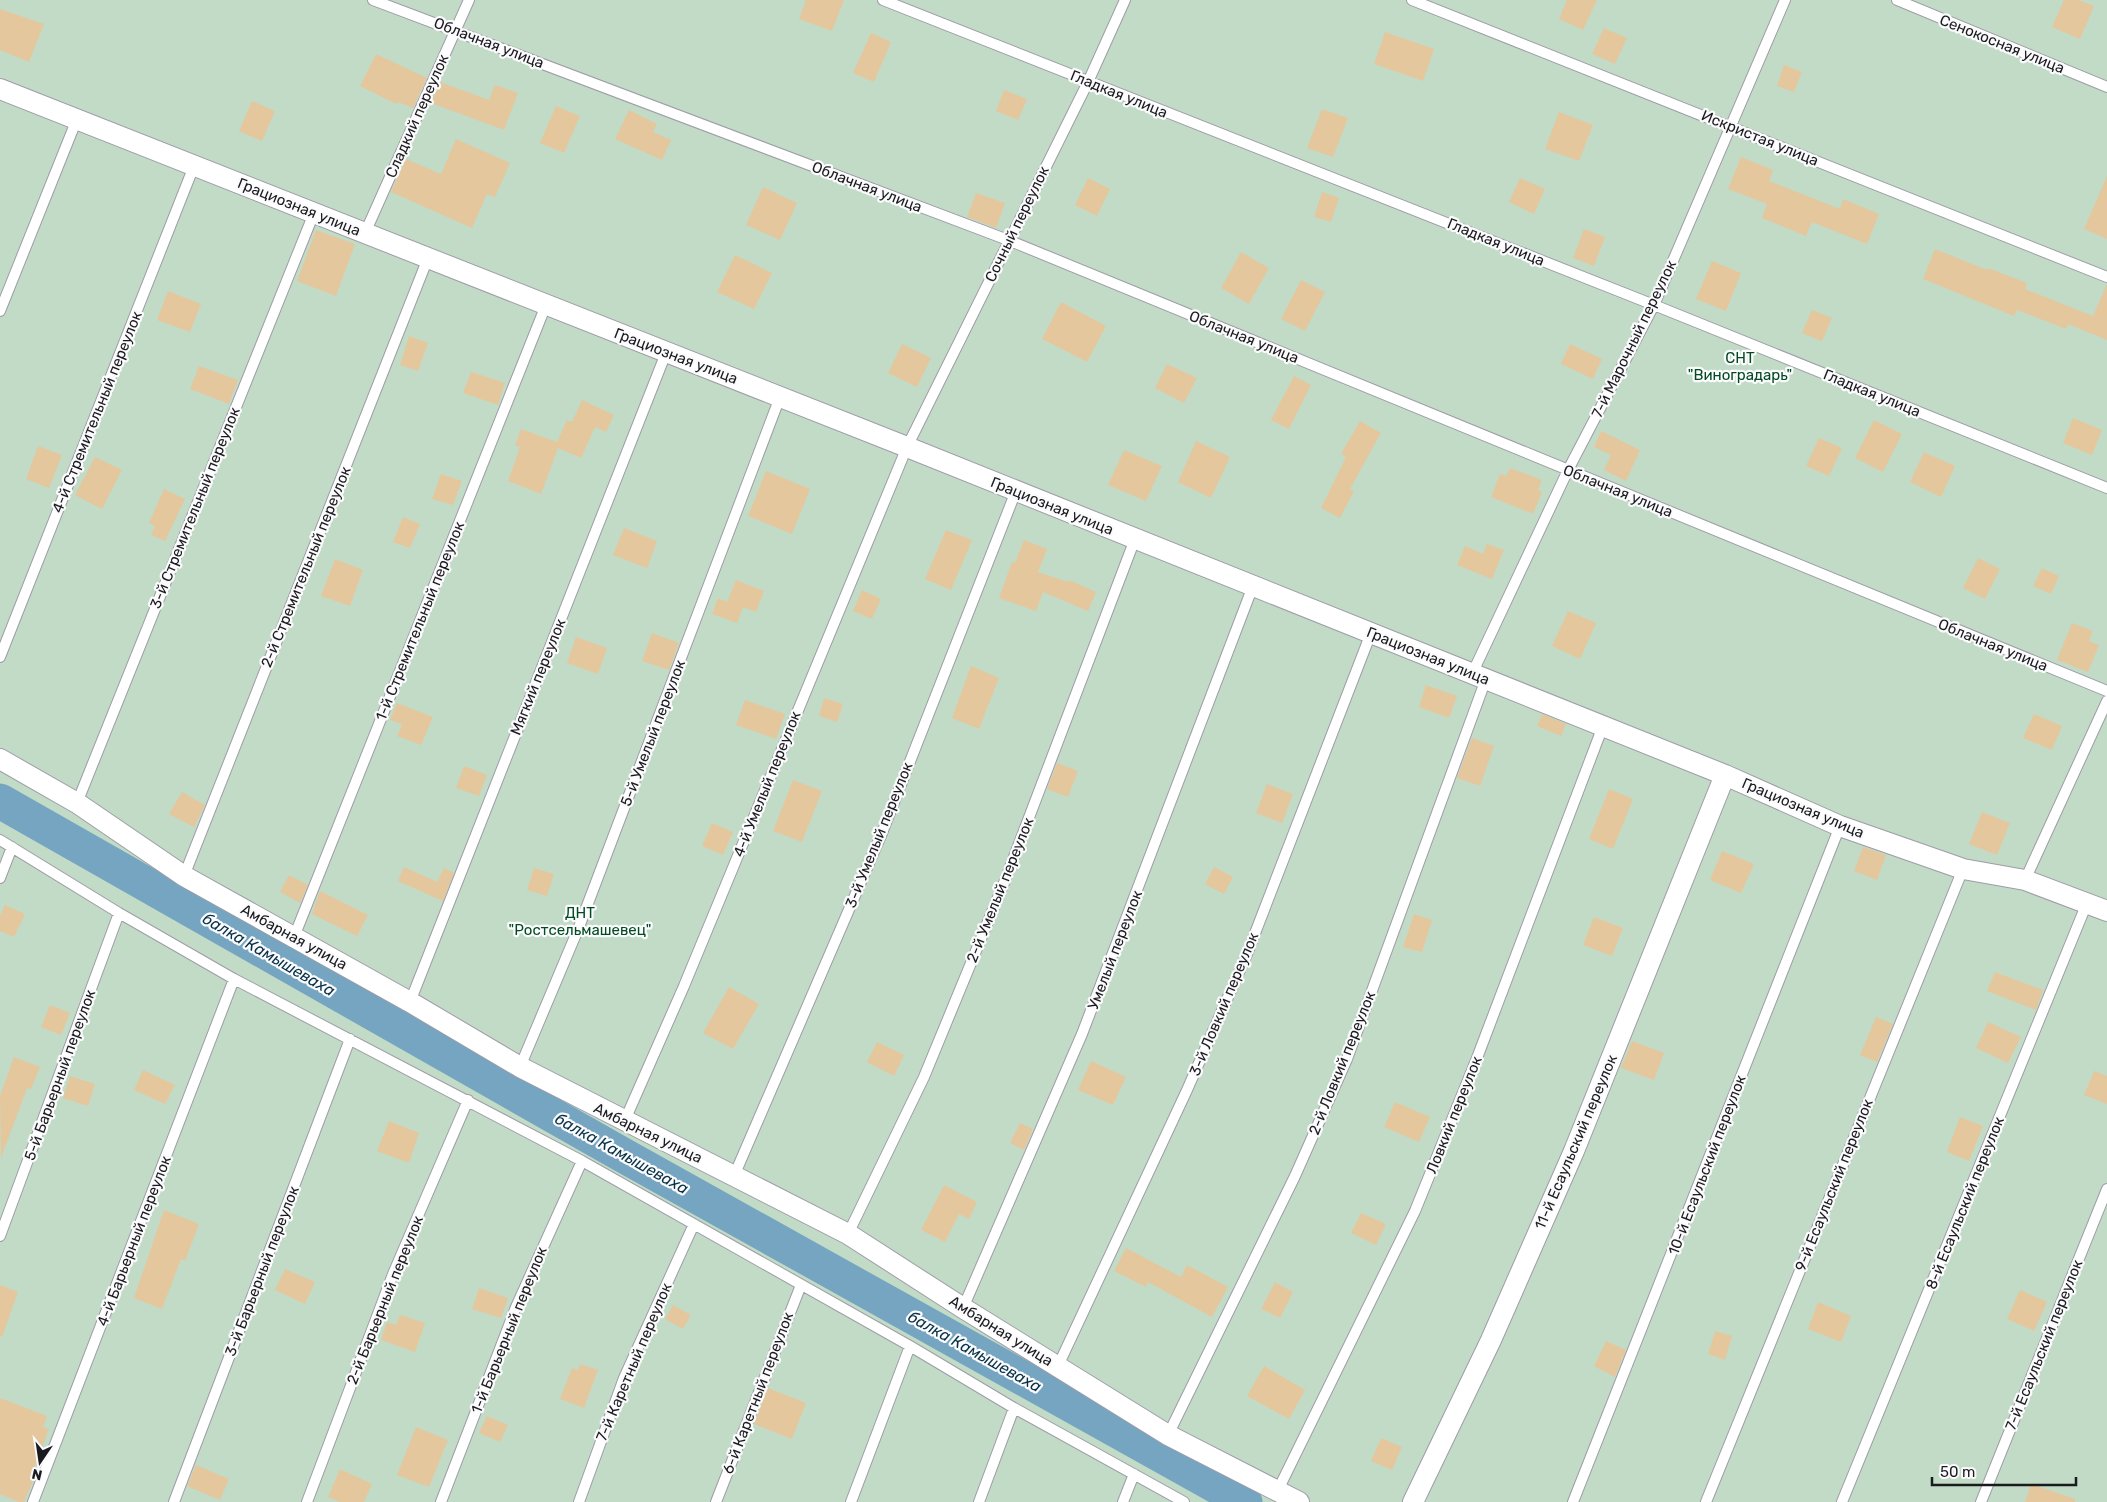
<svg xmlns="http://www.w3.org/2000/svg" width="2107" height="1502" viewBox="0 0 2107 1502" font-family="Rubik,sans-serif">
<rect width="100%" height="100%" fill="#efecf8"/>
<path fill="#c1dbc6" d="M0,0H2107V1502H0Z"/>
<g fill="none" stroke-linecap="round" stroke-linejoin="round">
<path stroke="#75a5c0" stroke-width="35" d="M0,801L621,1154L1245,1502"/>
</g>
<path fill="#e5c79d" d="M806,0H844L832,31L799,19Z
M1567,0H1597L1583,30L1559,19Z
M2064,0H2079L2094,6L2080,39L2052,27Z
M0,9L44,24L29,62L0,50Z
M1604,28L1627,38L1615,64L1592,54Z
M1385,32L1434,49L1423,81L1374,64Z
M871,33L891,42L874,82L853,73Z
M376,54L427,78L413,108L398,102L396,104L360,86Z
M1784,65L1802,72L1794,92L1777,86Z
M440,82L489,100L495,85L518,93L504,130L431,103Z
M1004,90L1027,99L1018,120L996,111Z
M252,101L275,111L262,141L239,131Z
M556,106L580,116L564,153L540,143Z
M1322,109L1348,118L1333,157L1307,148Z
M629,110L657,124L653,132L671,140L662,160L615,139Z
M1559,112L1593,125L1579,161L1545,149Z
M456,139L510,163L495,197L487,194L472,228L391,192L406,159L441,174Z
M1741,157L1773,170L1769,181L1840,209L1843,199L1879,214L1867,244L1812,222L1806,236L1762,218L1767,204L1728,189Z
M2107,176V239L2084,229Z
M1088,178L1110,189L1097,216L1075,205Z
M1520,178L1545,189L1534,214L1509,202Z
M763,187L797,203L780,240L746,225Z
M1322,192L1339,198L1331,222L1314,217Z
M976,193L1005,203L996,228L967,217Z
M1584,229L1605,237L1594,266L1573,258Z
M316,230L355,244L336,296L297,281Z
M1935,249L1987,270L1988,268L2027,283L2025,289L2093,316L2107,284V340L2068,324L2066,329L2017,310L2014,316L1923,279Z
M1241,252L1269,268L1249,304L1221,288Z
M735,255L772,273L754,309L717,292Z
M1712,261L1741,273L1726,311L1696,299Z
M1301,280L1325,292L1305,331L1281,319Z
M168,291L201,304L190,332L157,320Z
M1061,302L1106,326L1087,362L1042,339Z
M1812,310L1832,318L1822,341L1802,333Z
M409,336L428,343L418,371L400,365Z
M902,344L931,358L917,387L888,373Z
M1570,344L1602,359L1593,379L1561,364Z
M1167,364L1197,378L1184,403L1155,388Z
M199,366L238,380L229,404L190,389Z
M471,372L505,383L498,405L463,393Z
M1294,376L1311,385L1289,429L1271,420Z
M582,400L614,415L606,432L595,427L581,458L558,448L541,494L508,481L520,447L515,445L521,429L557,442L567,420L572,422Z
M2073,418L2102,430L2092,455L2063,443Z
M1874,420L1902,434L1883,472L1855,458Z
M1360,421L1381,433L1350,489L1354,491L1340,518L1321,508L1346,457L1341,454Z
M1601,431L1640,450L1626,481L1604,470L1611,455L1594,447Z
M1819,438L1842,448L1829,476L1806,466Z
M1196,441L1230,457L1211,498L1178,482Z
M38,446L62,455L49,488L26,479Z
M1124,450L1162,466L1146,501L1108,485Z
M1924,452L1955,466L1941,497L1910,482Z
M95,457L122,470L102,509L75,495Z
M1510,468L1542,480L1538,490L1542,492L1533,514L1491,497L1500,474L1506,476Z
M766,471L810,489L792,534L748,516Z
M441,474L462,481L453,505L432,499Z
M164,489L185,499L165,541L151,535L155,526L149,523Z
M403,517L420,524L410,548L393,542Z
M624,528L657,541L647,568L613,555Z
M946,530L972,540L951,590L925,579Z
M1024,540L1047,549L1038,572L1068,582L1069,580L1096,592L1088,611L1043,592L1036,611L999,598L1012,562L1015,563Z
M1487,544L1504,550L1492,579L1457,565L1465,546L1483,554Z
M1978,558L2000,569L1985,599L1963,588Z
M335,559L363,570L350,606L321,596Z
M2042,568L2059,576L2051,594L2033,586Z
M736,580L764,591L756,612L743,607L737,623L712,614L718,598L727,602Z
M862,590L881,599L872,619L853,611Z
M1568,611L1596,623L1580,659L1552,646Z
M2072,623L2093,631L2089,641L2099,645L2088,672L2057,660Z
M652,633L679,643L669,670L642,661Z
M576,637L607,648L598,674L567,663Z
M971,666L999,678L979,729L952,718Z
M1426,685L1457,696L1449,718L1419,707Z
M824,698L843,704L837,722L819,716Z
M745,700L785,714L776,739L736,725Z
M397,703L433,717L421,745L397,736L402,724L390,720Z
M1542,714L1566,724L1561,736L1537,726Z
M2034,714L2062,726L2052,750L2023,738Z
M1472,738L1494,746L1480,786L1457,778Z
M1057,763L1078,771L1068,797L1047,789Z
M464,766L487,775L479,796L456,788Z
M793,780L822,791L802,842L773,831Z
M1267,784L1293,794L1282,823L1256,813Z
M1609,789L1633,799L1613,849L1589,839Z
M182,792L205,805L194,827L169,814Z
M1982,812L2010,823L1997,855L1969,844Z
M712,823L733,832L723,855L702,846Z
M1863,847L1886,855L1877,880L1854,871Z
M1722,851L1754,864L1741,893L1710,880Z
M404,867L437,882L444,868L454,873L443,901L398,881Z
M1214,867L1233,877L1224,894L1205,884Z
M534,868L554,874L547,896L527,890Z
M289,875L308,885L300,903L280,892Z
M320,891L368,915L357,936L312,914Z
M5,905L25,914L14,937L0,931V916Z
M1414,914L1432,920L1422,952L1403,947Z
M1594,917L1623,928L1612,956L1583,945Z
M1995,972L2043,990L2036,1010L1987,991Z
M729,987L759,1004L733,1049L703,1033Z
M50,1005L70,1013L61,1035L41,1027Z
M1876,1017L1893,1024L1877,1062L1860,1055Z
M1988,1022L2021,1037L2008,1063L1976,1048Z
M1632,1041L1664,1053L1654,1080L1621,1068Z
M877,1042L904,1055L894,1076L867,1062Z
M14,1057L40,1067L31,1089L27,1088L1,1158L0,1096Z
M1091,1061L1126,1077L1113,1105L1078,1090Z
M143,1070L175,1085L165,1104L134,1090Z
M2094,1071L2107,1076V1104L2084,1095Z
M70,1076L95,1084L88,1106L63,1098Z
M1395,1102L1430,1117L1419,1142L1384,1127Z
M1960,1117L1983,1126L1969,1161L1947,1152Z
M389,1121L419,1133L409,1163L377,1151Z
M1020,1123L1033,1129L1024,1150L1010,1143Z
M944,1185L977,1202L969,1219L959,1214L945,1242L921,1230Z
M164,1210L199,1224L185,1261L181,1259L162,1309L134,1298Z
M1361,1213L1386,1224L1376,1245L1351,1233Z
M1126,1248L1181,1277L1187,1265L1228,1287L1212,1317L1148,1282L1146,1287L1114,1271Z
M285,1269L315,1282L305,1304L275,1290Z
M1275,1282L1293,1292L1280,1318L1261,1309Z
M0,1285L18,1292L2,1337L0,1336Z
M479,1288L508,1298L501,1318L472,1309Z
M2020,1290L2047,1302L2034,1331L2007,1319Z
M1818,1302L1851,1316L1841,1342L1808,1329Z
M673,1305L691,1315L683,1329L665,1319Z
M400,1315L425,1323L415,1352L381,1340L387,1322L396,1325Z
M1715,1331L1732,1336L1725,1360L1708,1354Z
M1606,1341L1626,1350L1615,1377L1594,1366Z
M580,1364L598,1370L584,1408L560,1399L572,1368L578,1370Z
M1264,1366L1305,1390L1289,1419L1247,1396Z
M768,1388L806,1403L792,1439L754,1424Z
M0,1398L47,1416L43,1427L49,1429L33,1471L37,1472L24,1502H19L0,1494Z
M487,1416L508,1425L500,1442L479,1433Z
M416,1427L448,1440L429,1487L397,1475Z
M1381,1438L1402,1447L1392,1470L1371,1461Z
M196,1465L229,1479L220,1500L187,1486Z
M340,1469L372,1484L364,1502H340L328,1497Z
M2031,1484L2075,1499V1502H2025Z"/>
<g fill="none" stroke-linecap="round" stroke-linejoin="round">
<g stroke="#9f9ca8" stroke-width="12">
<path id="service" d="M373,0L1008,240L2107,691
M883,0L1654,305L2107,488
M1412,0L2107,277
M1897,0L2107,87
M365,233L469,0
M0,311L77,119
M0,657L194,166
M1472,674L1568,470L1654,305L1785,0
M77,803L314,213
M0,840L119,913L234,979L582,1161L910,1346L1014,1408L1184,1502
M184,876L428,258
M0,878L12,847
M2025,880L2107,701
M294,937L546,305
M410,1002L666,353
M520,1067L579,927L780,397
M625,1120L684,986L907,447L1088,82L1125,0
M734,1176L882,833L1016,491
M848,1234L924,1077L1006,878L1135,539
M0,1236L119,913
M963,1308L1082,1034L1253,586
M1058,1366L1187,1090L1247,954L1371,633
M1168,1435L1295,1176L1347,1059L1486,679
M1277,1492L1415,1211L1477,1058L1603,726
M33,1502L234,979
M174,1502L350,1039
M307,1502L393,1274L468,1100
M441,1502L516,1307L582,1161
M579,1502L624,1378L694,1224
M716,1502L801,1285
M851,1502L910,1346
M979,1502L1014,1408
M1123,1502L1134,1474
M1573,1502L1840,826
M1706,1502L1963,869
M1842,1502L2087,903
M1981,1502L2107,1189"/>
</g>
<g stroke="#9f9ca8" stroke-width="22">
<path id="minor" d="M0,89L907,447L1725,775L1840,826L1963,869L2025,880L2107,911
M0,759L77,803L184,876L410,1002L520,1067L848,1234L963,1308L1168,1435L1299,1502
M1413,1502L1491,1340L1574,1151L1725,775"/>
</g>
<use href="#service" stroke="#fff" stroke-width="10"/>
<use href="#minor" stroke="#fff" stroke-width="20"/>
</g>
<g text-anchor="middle" stroke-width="4.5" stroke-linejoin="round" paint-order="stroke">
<g font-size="15" fill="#1b1a1e" stroke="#fbfbfd">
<text transform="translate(489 43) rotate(21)" y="5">Облачная улица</text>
<text transform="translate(2002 44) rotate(22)" y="5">Сенокосная улица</text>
<text transform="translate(1119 94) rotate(22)" y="5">Гладкая улица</text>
<text transform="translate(417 116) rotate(-66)" y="5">Сладкий переулок</text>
<text transform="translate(1760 138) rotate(22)" y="5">Искристая улица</text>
<text transform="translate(867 187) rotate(21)" y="5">Облачная улица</text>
<text transform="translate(299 207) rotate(22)" y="5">Грациозная улица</text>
<text transform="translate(1017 224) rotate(-64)" y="5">Сочный переулок</text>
<text transform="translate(1496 242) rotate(22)" y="5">Гладкая улица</text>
<text transform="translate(1244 337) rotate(22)" y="5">Облачная улица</text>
<text transform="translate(1634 339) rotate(-64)" y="5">7-й Марочный переулок</text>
<text transform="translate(676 356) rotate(21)" y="5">Грациозная улица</text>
<text transform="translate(1872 393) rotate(22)" y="5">Гладкая улица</text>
<text transform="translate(97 412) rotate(-68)" y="5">4-й Стремительный переулок</text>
<text transform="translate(1618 491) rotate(22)" y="5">Облачная улица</text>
<text transform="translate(1052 506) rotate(22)" y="5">Грациозная улица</text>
<text transform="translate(195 508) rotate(-68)" y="5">3-й Стремительный переулок</text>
<text transform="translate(306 567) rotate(-68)" y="5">2-й Стремительный переулок</text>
<text transform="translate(420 621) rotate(-68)" y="5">1-й Стремительный переулок</text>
<text transform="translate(1993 645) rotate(22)" y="5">Облачная улица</text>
<text transform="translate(1428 656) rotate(22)" y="5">Грациозная улица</text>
<text transform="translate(538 677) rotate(-68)" y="5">Мягкий переулок</text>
<text transform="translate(653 733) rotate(-69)" y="5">5-й Умелый переулок</text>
<text transform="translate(767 784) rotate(-68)" y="5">4-й Умелый переулок</text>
<text transform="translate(1803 808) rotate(23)" y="5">Грациозная улица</text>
<text transform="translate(879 835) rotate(-68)" y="5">3-й Умелый переулок</text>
<text transform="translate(1000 890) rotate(-68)" y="5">2-й Умелый переулок</text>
<text transform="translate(294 937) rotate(29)" y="5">Амбарная улица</text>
<text transform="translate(1115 950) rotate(-69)" y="5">Умелый переулок</text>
<text transform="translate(1224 1004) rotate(-67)" y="5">3-й Ловкий переулок</text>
<text transform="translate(1342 1063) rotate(-68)" y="5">2-й Ловкий переулок</text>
<text transform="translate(60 1075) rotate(-70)" y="5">5-й Барьерный переулок</text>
<text transform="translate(1454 1115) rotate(-68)" y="5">Ловкий переулок</text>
<text transform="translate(648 1133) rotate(26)" y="5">Амбарная улица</text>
<text transform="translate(1576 1142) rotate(-67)" y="5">11-й Есаульский переулок</text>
<text transform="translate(1707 1165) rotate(-69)" y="5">10-й Есаульский переулок</text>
<text transform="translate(1834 1185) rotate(-68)" y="5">9-й Есаульский переулок</text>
<text transform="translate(1965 1203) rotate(-68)" y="5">8-й Есаульский переулок</text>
<text transform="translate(134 1241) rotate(-69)" y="5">4-й Барьерный переулок</text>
<text transform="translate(262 1271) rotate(-69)" y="5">3-й Барьерный переулок</text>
<text transform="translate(385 1300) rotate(-68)" y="5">2-й Барьерный переулок</text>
<text transform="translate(509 1330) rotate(-68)" y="5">1-й Барьерный переулок</text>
<text transform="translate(1001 1331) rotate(32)" y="5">Амбарная улица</text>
<text transform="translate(2044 1345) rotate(-68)" y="5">7-й Есаульский переулок</text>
<text transform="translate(634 1362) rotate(-67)" y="5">7-й Каретный переулок</text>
<text transform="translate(758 1393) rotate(-69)" y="5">6-й Каретный переулок</text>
</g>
<g font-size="15" fill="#014a22" stroke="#fbfbfd">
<text x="1740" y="363">СНТ<tspan x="1740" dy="17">"Виноградарь"</tspan></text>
<text x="580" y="918">ДНТ<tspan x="580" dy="17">"Ростсельмашевец"</tspan></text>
</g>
<g font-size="16" font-style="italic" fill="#073145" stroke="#fbfbfd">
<text transform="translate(269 954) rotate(30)" y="6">балка Камышеваха</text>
<text transform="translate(622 1153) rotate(29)" y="6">балка Камышеваха</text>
<text transform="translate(975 1351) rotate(29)" y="6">балка Камышеваха</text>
</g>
</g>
<g transform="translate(40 1462) rotate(193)" stroke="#fbfbfd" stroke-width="4" paint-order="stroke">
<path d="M0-4L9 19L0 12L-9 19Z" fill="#1b1a1e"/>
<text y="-8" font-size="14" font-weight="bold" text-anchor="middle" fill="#1b1a1e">N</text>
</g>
<path d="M1932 1477v8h144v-8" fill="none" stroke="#1b1a1e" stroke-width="2.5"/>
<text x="1940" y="1477" font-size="15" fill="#1b1a1e" stroke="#fbfbfd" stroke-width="4" paint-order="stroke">50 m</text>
</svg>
